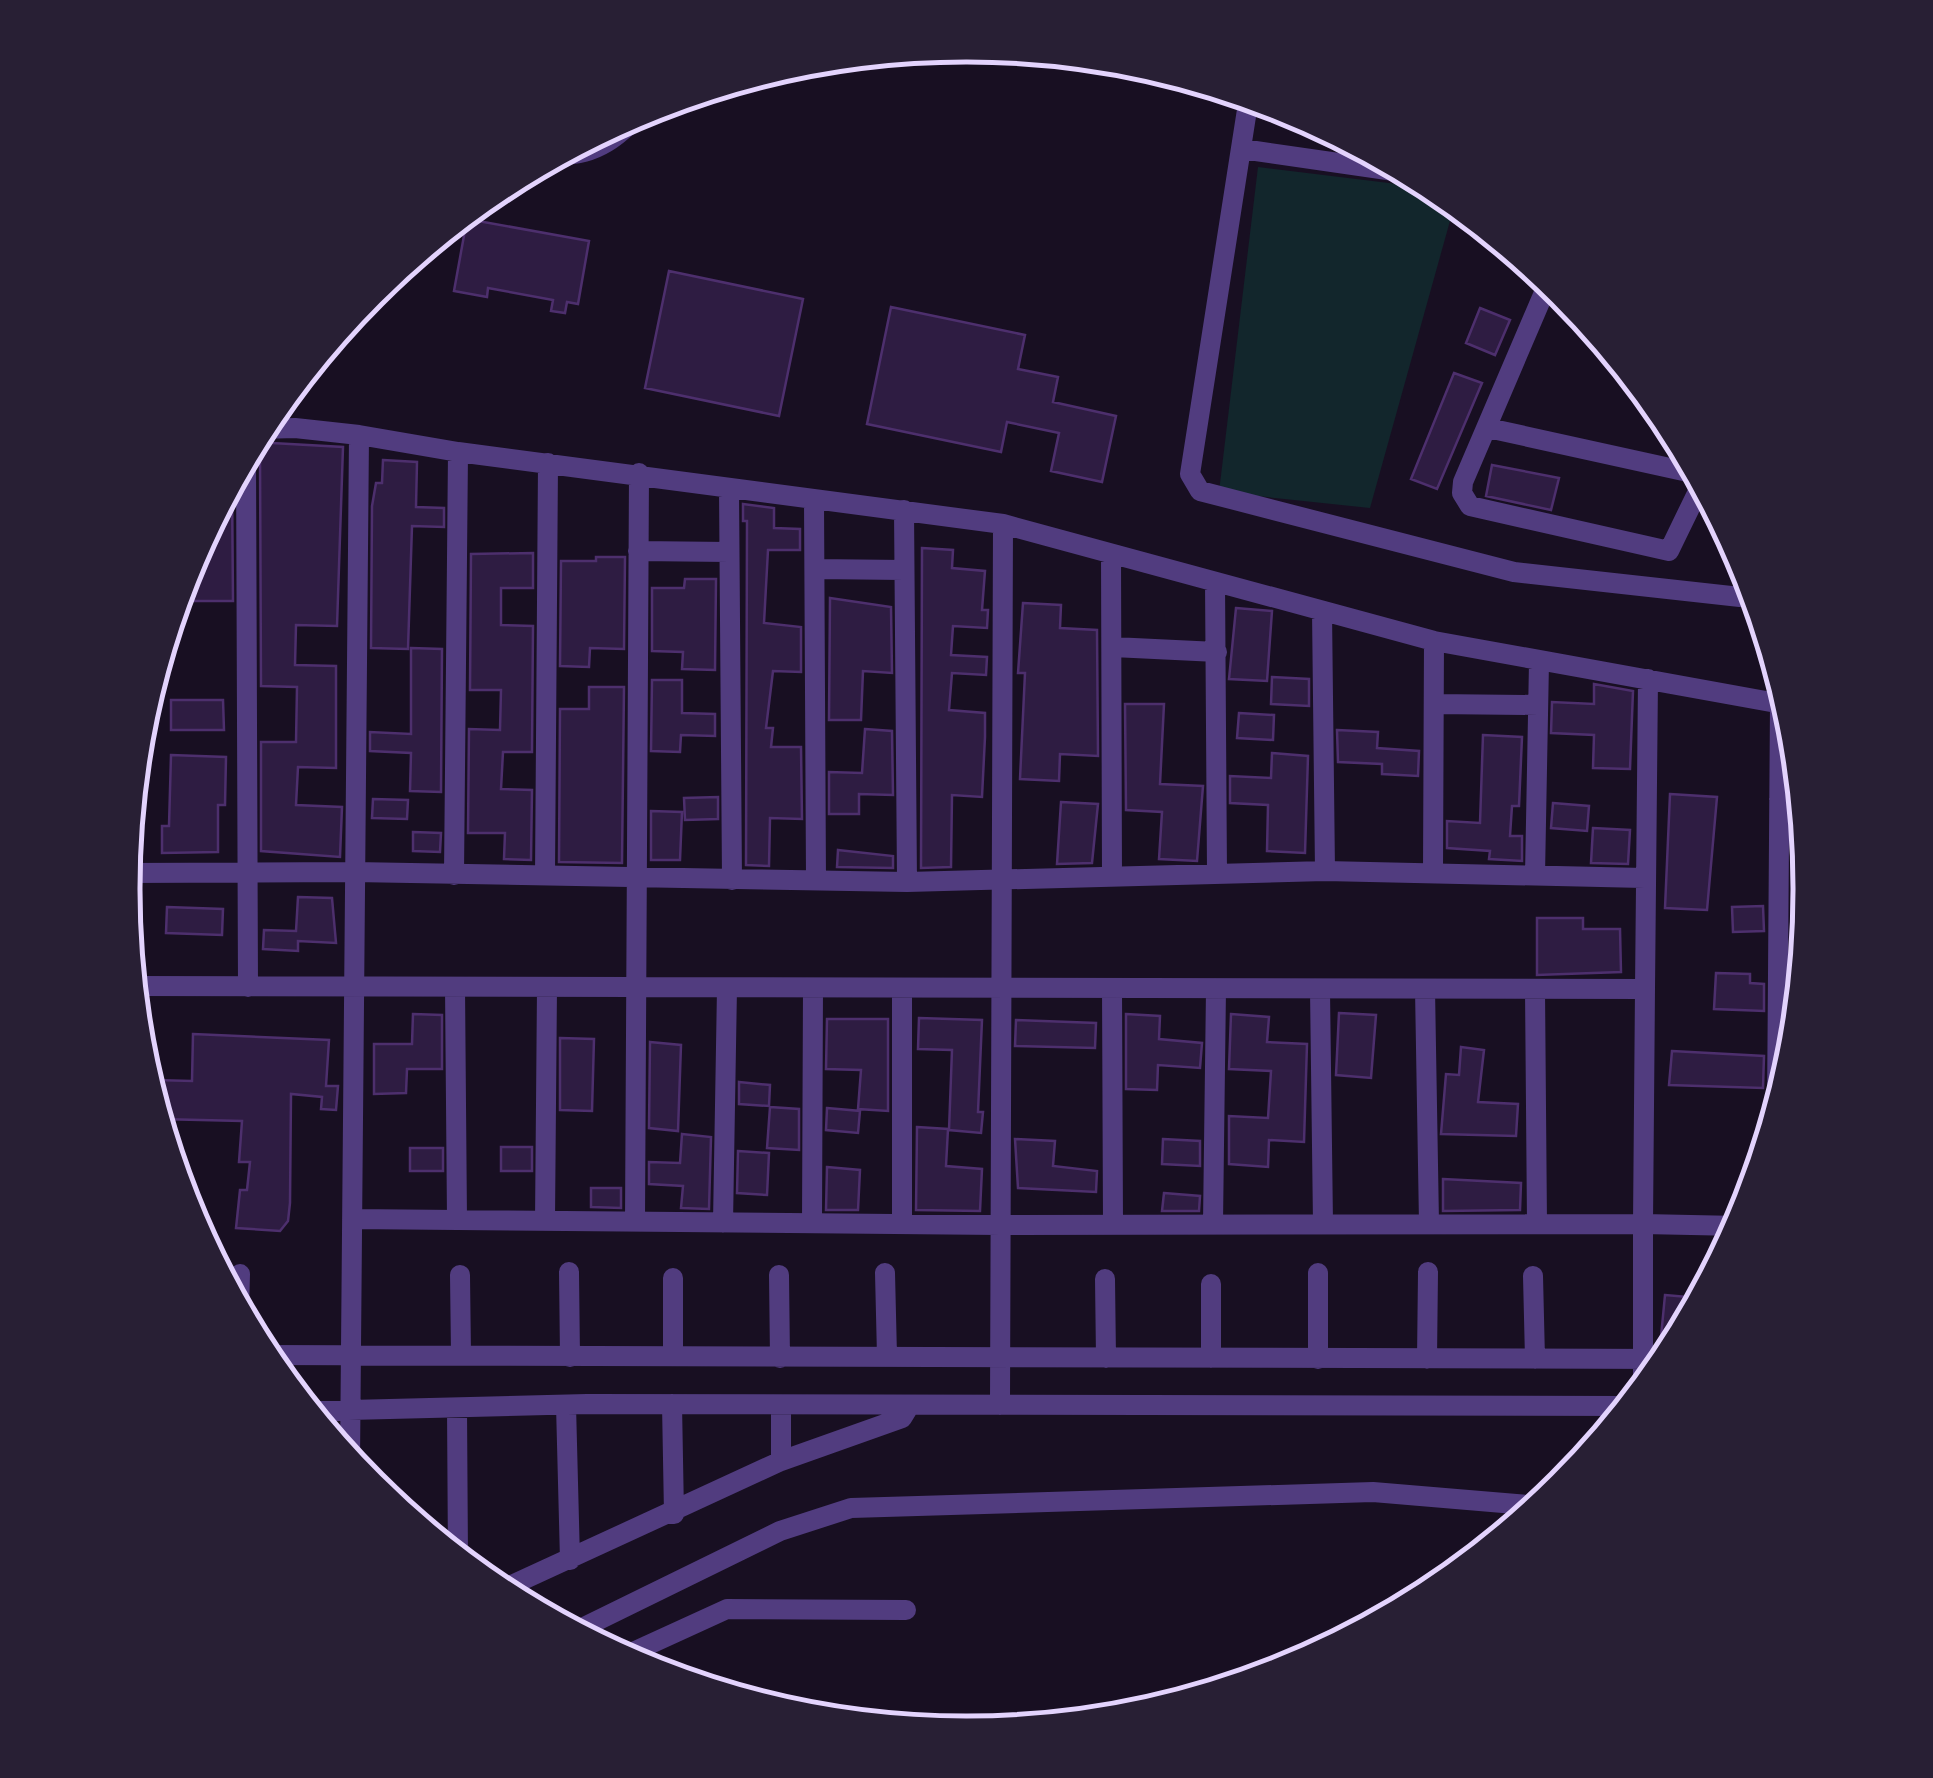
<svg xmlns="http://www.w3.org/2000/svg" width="1933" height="1778" viewBox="0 0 1933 1778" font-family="'Asap Condensed',sans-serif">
<rect width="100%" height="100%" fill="#180f22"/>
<path fill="#12262c" d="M1258,167L1438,189L1455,203L1370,508L1219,492Z"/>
<path fill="#2e1c42" stroke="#4d2f6d" stroke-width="2.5" d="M467,219L589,241L578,304L567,302L565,313L551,311L553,300L488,288L487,297L454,291Z
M669,271L803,299L779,416L645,388Z
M891,307L1025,335L1018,369L1058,377L1053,402L1116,416L1102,482L1051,471L1059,433L1007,422L1001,452L867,424Z
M1480,308L1510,320L1495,355L1466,343Z
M1454,373L1482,383L1437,489L1411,479Z
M253,442L343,447L337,626L296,625L295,665L336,666V768L298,767L296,805L342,807L340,857L261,851V742H296L297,687L261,686L260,454Z
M383,460L417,462L416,507L444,508V527L412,526L408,649L371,648L372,506L376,483H382Z
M1492,465L1559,478L1551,510L1486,496Z
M232,481L233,601H181L187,566Z
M743,504L774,508V528L800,529V550H768L764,623L801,627V672L773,671L766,728H773L771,747H801L802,819L770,818L769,866L746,865L747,521H743Z
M922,548L953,550L952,568L985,571L982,610H988L987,628L953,626L951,655L987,657L986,675L952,673L949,710L985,713V737L982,797L952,795L951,867L921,868Z
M533,553V588H501V625L533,626L532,752H503L501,789L532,790L531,860L504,859L505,833H468L469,729L500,730L501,690H470L471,554Z
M596,557H625L624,649L590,648L589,667L560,666L561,561H596Z
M685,579H716L715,670L682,669L683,652L652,651V588H684Z
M830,598L891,607L892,673L863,671L861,720H829Z
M1023,603L1061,605L1060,628L1097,630L1098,756L1060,754L1059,781L1020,779L1025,673H1018Z
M1236,608L1272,611L1267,681L1229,679Z
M411,648L442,649L441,792L410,791L411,753L370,751V732L411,734Z
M1272,677L1309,679V706L1271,704Z
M652,680H682V713L715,714V736L681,735L680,752L651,751Z
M1594,684L1633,691L1630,769L1593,768L1594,735L1551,733L1552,702L1594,704Z
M589,687H624L622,863L559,862L560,709H589Z
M171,700H223L224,730H171Z
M1125,704H1164L1160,784L1203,786L1197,861L1159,859L1162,812L1126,810Z
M1239,713L1274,715L1273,740L1237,738Z
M865,729L892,731L893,795L859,794V814H829V772L862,773Z
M1337,730L1378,732L1377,748L1419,751L1418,776L1382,774V764L1338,762Z
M1483,735L1522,737L1519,806H1512L1510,836H1522V861L1489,859L1490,851L1447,848V821L1480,823Z
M1272,753L1308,756L1305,853L1267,851L1268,805L1230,803V776L1271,778Z
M171,755L226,757L225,805H218V852L162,853V826H169Z
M1670,794L1717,797L1707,910L1665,908Z
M718,797V819L685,820L684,798Z
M373,799L408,800L407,819L372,818Z
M1061,802L1098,804L1092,863L1057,864Z
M1553,803L1589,806L1587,831L1551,828Z
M651,811L682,812L680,860H651Z
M1804,820L1808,910H1793L1794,821Z
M1593,828L1630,830L1628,864L1591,863Z
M413,832L441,833L440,852L413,851Z
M838,850L893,856V868L837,867Z
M298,897L332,898L336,943L298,941V951L263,949L264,930L296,931Z
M1763,906L1764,931L1733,932L1732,907Z
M167,907L223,909L222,935L166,933Z
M1537,918H1583V929H1620L1621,972L1537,975Z
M1716,973L1750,974V983L1764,984V1011L1714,1009Z
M1339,1013L1376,1015L1371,1078L1336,1075Z
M413,1014L442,1015V1069H407L406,1093L374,1094V1044H412Z
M1126,1014L1160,1016L1159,1039L1202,1043L1200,1068L1158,1065L1157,1090L1126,1089Z
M1231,1014L1269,1017L1267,1042L1307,1044L1304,1142L1269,1140L1268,1167L1229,1164V1116L1268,1118L1271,1071L1229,1069Z
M919,1018L982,1020L978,1112H983L981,1133L949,1130L952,1050L918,1049Z
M827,1019H888V1111L858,1109L861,1070L826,1069Z
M1016,1020L1096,1023L1095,1048L1015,1046Z
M193,1034L329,1040L326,1086H338L336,1110L321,1109L322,1097L291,1094L290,1203L288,1221L280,1231L236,1228L240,1190H247L250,1162H239L242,1121L159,1119L156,1080L192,1081Z
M560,1038L594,1039L592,1111L560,1110Z
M650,1042L681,1045L678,1131L649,1128Z
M1461,1047L1484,1050L1478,1102L1518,1104L1516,1136L1441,1134L1446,1074L1459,1075Z
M1672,1051L1764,1056L1763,1088L1669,1085Z
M739,1082L770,1085L769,1106L739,1104Z
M770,1107L799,1109V1150L767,1148Z
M827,1108L860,1111L858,1133L826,1130Z
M917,1127L948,1129L946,1166L982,1169L980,1211L916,1210Z
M682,1134L711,1137L709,1209L681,1208L683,1186L649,1184V1162L680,1163Z
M1015,1139L1055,1141L1053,1166L1097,1171L1096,1192L1018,1188Z
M1163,1139L1200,1141V1166L1162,1164Z
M501,1147H532V1171H501Z
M410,1148H443V1171H410Z
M738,1151L769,1153L767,1195L737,1193Z
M827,1167L860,1170L858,1210H826Z
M1443,1179L1521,1183L1520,1210L1443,1211Z
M591,1188H621V1208L591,1207Z
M1164,1193L1200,1196L1199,1211H1162Z
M1665,1295L1700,1298L1679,1338L1661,1337Z"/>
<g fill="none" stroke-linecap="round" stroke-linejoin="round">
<path stroke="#513c7f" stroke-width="20" d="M1249,97L1190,474L1200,491L1514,572L1740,597L1749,575
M1242,149L1408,173
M558,155C597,156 619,136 645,109
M1549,281L1463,482L1462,493L1470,506L1669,551L1702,483
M1488,428L1697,474
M260,429L295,428L359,435L458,452L1003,524L1434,641L1788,705
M246,454L248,987
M729,489L732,880
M814,501L816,880
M904,510L907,882
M638,551L729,552
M1111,555L1112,876
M815,569L904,570
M1215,582L1217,873
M1322,611L1325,871
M1113,647L1217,652
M1434,704L1538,705
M1779,799H1802
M1433,872L1434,641
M124,873L354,872L907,882L1325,871L1644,878
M454,875L458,452
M1535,875L1539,662
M545,876L548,463
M132,986L1645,989L1648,679
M455,987L457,1220
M1112,988L1113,1223
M1425,989L1429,1223
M1320,990L1323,1223
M1535,990L1537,1223
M1777,1111L1780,703
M352,1219L999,1225L1643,1224L1645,989
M545,1221L547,987
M635,1221L639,473
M723,1223L727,988
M812,1223L813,988
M1213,1223L1216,989
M902,1224V988
M569,1272L570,1357
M885,1273L887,1356
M460,1275L461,1355
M779,1275L780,1358
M1533,1276L1535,1359
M1105,1279L1106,1358
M1211,1284V1358
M239,1310L240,1274
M263,1355L1667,1359
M673,1356V1278
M1318,1359V1273
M1427,1359L1428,1272
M1643,1389V1224L1739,1226
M672,1404L674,1514
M566,1405L570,1560
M1000,1405L1003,524
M457,1408L458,1559
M309,1411L587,1404L1628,1406
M781,1461L902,1418L910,1405
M350,1462L359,435
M499,1591L781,1461V1406
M574,1632L780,1531L851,1508L1373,1492L1539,1506
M622,1657L727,1609L906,1610"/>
</g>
<path d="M0 0H1933V1778H0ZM966 62H967A826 826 0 0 1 1793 888V890A826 826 0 0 1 967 1716H966A826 826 0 0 1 140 890V888A826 826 0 0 1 966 62Z" fill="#281f34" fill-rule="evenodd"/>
<path fill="none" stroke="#e3d3fd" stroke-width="5" d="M966 62H967A826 826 0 0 1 1793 888V890A826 826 0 0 1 967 1716H966A826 826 0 0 1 140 890V888A826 826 0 0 1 966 62Z"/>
</svg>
